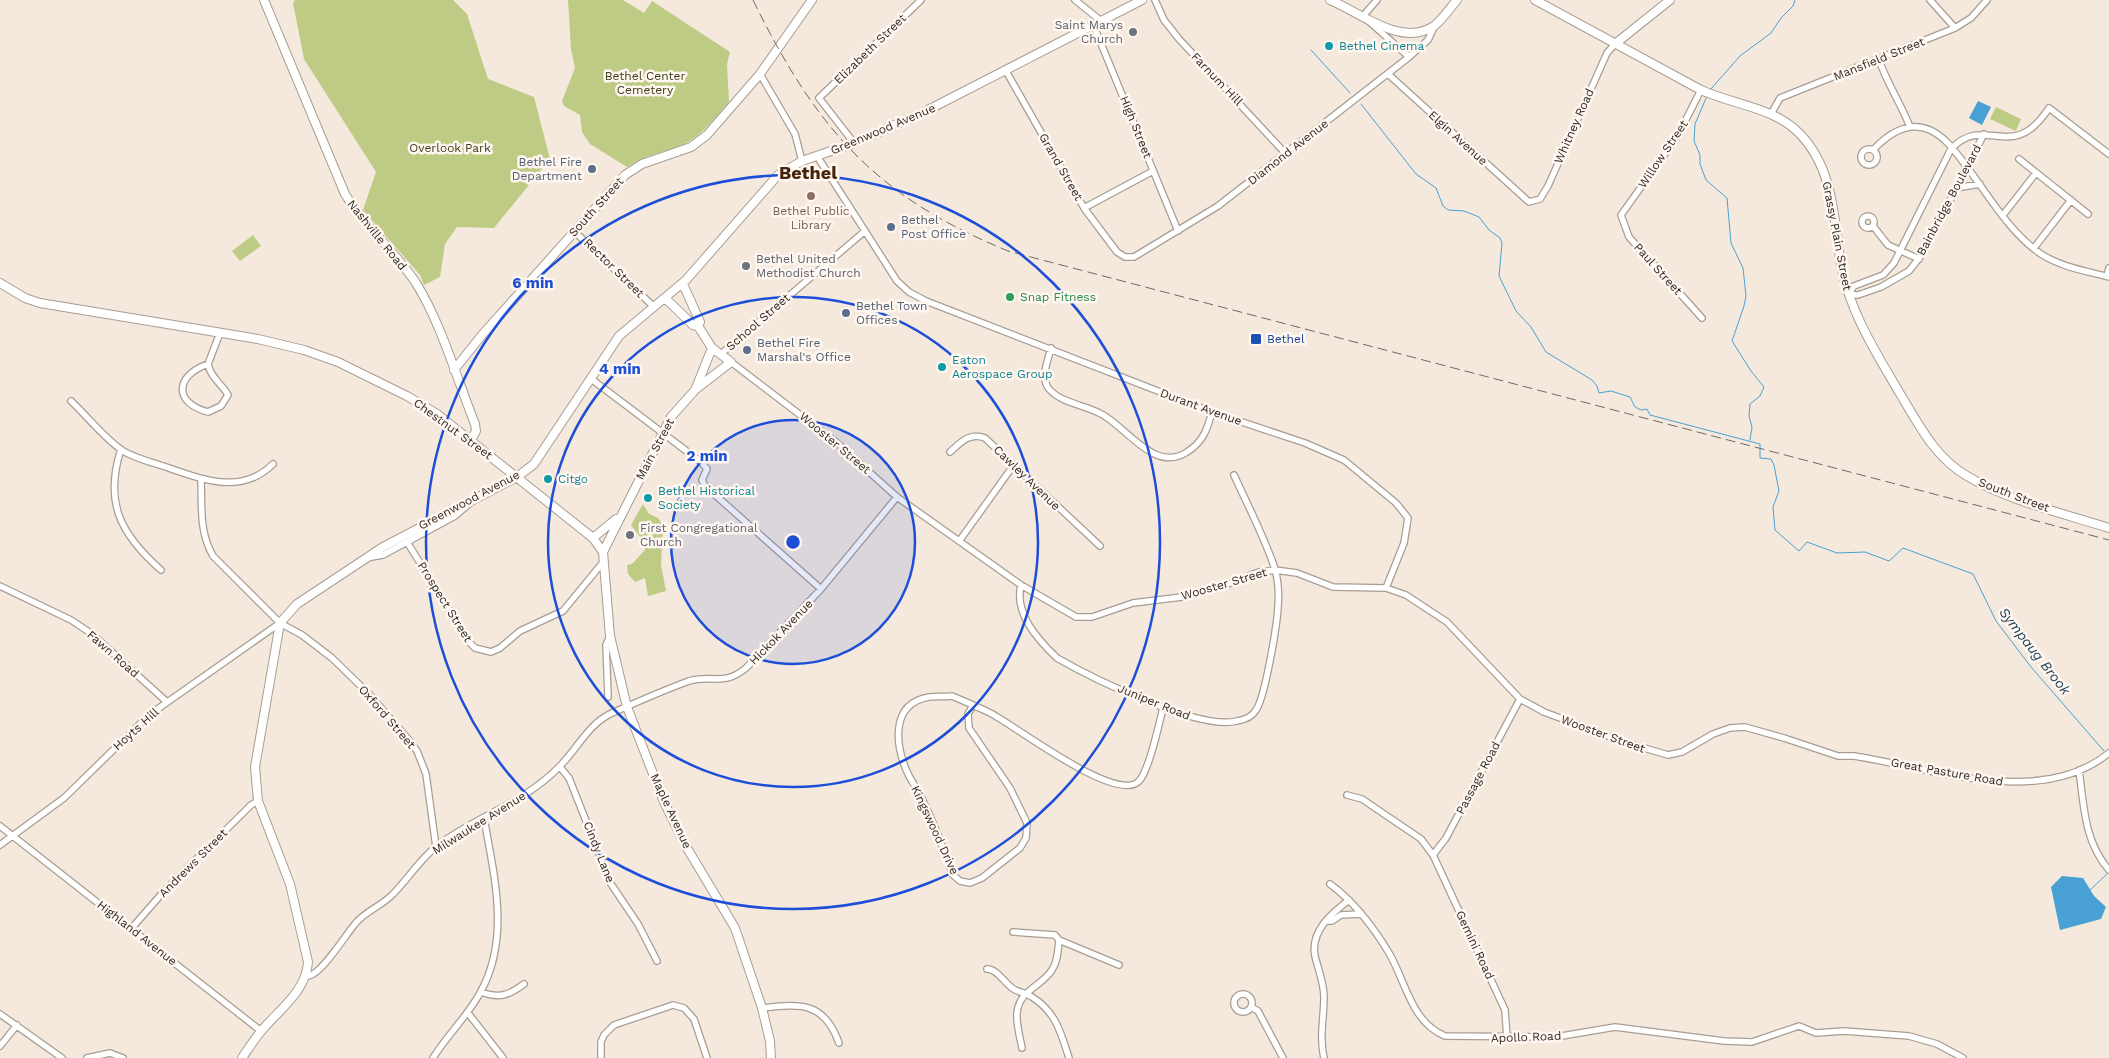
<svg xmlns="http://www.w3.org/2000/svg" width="2109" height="1058" viewBox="0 0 2109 1058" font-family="'Work Sans',sans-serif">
<rect width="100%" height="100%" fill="#f5e9dd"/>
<path fill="#becb85" d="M295,0H453L467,14L488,79L534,97L550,159L494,228L457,227L445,244L440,277L424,285L420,275L363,210L376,172L304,59L293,3Z
M568,0H623L644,13L652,1L730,52L727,64L729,102C715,117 703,135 684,144C665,152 644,155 627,167L590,144L582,132L580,115L564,106L562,101L575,68L571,49Z
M1996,107L2021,119L2016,131L1990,119Z
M253,235L261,246L240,261L232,251Z
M643,504L649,514L658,518L663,526L661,565L666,591L648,596L645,578L635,582L628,574L627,565L632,564L645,550L641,538L631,525Z"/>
<path fill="#48a1d2" d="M1978,101L1991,107L1982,125L1969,118Z
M2062,876L2083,878L2094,896L2106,907L2101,919L2060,930L2051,887Z"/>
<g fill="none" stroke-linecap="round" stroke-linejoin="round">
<path stroke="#48a1d2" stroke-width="1" d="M1311,50L1350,93
M1710,90L1740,56L1771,33L1781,18L1793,6L1795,0
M1707,96L1695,124L1694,141L1700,155V164L1706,180L1727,198L1731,243L1743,268L1746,296L1744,306L1732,341L1751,371L1764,387L1760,396L1750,404L1749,416L1752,427L1750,440
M1361,104L1416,174L1436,188L1443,206L1448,210L1464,211L1479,217L1489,230L1500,238L1502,243L1499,276L1516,311L1531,327L1546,352L1592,380L1597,386L1599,393L1611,391L1630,397L1635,407L1641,410L1647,409L1650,415L1760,444V458L1771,459L1774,465L1779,491L1773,507L1775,530L1799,551L1807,542L1837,553L1865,552L1889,561L1903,548L1973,574L1996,621L2031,667L2104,751
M2089,891L2107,874"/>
<g stroke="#a89d92" stroke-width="8">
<path id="street" d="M1075,0L1100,20
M1155,0L1164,20L1179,39L1286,154
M1377,0L1363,16L1409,57
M1930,0L1955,28
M1093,24L1178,231
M1879,60C1887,83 1901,104 1910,127
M1006,71L1084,208L1117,252L1125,257H1134L1218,206L1409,57L1428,40L1435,25
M760,74L795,134L802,161
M1388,74L1529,202L1540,199L1548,186L1607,53L1615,44
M1701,90L1677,137L1621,215L1629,237L1702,318
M1771,114L1780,98L1955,28L1971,18L1987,0
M854,143L819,98L921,0
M1861 157a8 8 0 1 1 16 0a8 8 0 1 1-16 0Z
M1873,150C1887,135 1908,120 1930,130C1947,138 1956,153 1967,167C1989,196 2010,233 2041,254C2061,267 2086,271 2109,277
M817,156L897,281L909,292L926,301L1212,412L1305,443L1344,460L1396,503L1408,518L1404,543L1386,588
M2019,159L2088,214
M1956,188L1980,184
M1084,208L1153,171
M2003,215L2036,173
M1862 222a6 6 0 1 1 12 0a6 6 0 1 1-12 0Z
M1873,226L1888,245L1919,259
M574,231L653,306
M2034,248L2071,200
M2107,276L2109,268
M1848,294L1854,286L1883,275L1894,263L1951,149C1986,112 2011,166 2049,108L2109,154
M1848,294L1858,295L1881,287L1909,271L1923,253L1984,134
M1051,348C1048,360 1040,378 1049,389C1062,404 1087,405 1103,415C1128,429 1155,473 1187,452C1203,442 1207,430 1212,412
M721,354L865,231
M731,362L837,443L897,497L1021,585L1076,617H1092L1133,603L1182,597L1220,587L1259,572L1275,570L1297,573L1333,587L1386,588L1406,595L1447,622L1520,699L1544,712L1624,742L1668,755L1682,752L1713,734L1730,728L1745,727L1784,738L1838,756H1854C1932,768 2040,809 2109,753
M208,364C210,377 222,384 228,395L221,406L208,412C174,403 174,376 208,364L220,333
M590,378L701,462L707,469L702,480L705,486L821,589
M71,401C88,417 104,438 123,451C135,458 150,462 163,466C201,479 241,496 273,464
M121,449C104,502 120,534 161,570
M950,452C961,442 970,432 985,438L1100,546
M201,479C202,506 199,532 213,556L280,623L302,635L332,658L369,694L409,740L417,751L426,774L436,847
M960,540L1013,466
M407,542L455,516L469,504
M366,558L383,555L407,542L470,643L475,648L491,652L500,648L520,631L563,611L604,561
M1021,585C1014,613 1037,639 1057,658C1092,678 1199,731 1237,721C1244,720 1252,717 1256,710C1265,698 1277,625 1278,607C1279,595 1278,580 1275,569C1264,536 1248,506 1234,475
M0,586L71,620L92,634L167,702
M952,696L973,705L968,714L969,728L1010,788L1027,823L1026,838L1020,848L982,878L970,883L960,881L953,875C944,850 935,826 924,803C920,793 914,785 909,776C896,749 888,704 929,697C936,696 944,697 952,696Z
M608,697L606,645L610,636
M973,705C981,709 990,712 997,717C1019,729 1118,804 1139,781C1149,771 1159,724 1163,708
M560,767L569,778L611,884L638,924L657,961
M2079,770C2084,806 2084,841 2109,870
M1347,795L1362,799L1421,839L1433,855L1505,1010L1507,1038
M0,826L261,1031
M0,845L64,798L149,715L280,623
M1433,855L1446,838L1520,699
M1330,884C1353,901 1374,928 1389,953C1406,982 1411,1022 1445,1036L1556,1037L1615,1027L1724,1041L1752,1042L1799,1026L1816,1033L1844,1031L1909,1036L1937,1044L1963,1058
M1327,921H1332L1341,915L1360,914
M131,929L165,890L251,805L258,801
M1013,932L1055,935L1059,940L1119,965
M987,969C997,969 1003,981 1011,987C1017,993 1025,992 1032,997C1056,1012 1061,1033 1069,1058
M307,976C320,977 346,934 355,924C365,911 382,906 393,894C408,879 420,859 437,846C476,816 525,803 560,766C578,748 588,724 612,713C637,702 664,690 689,681C713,674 723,687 746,668L821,589L897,497
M481,992C500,999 509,995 524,984
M1234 1003a9 9 0 1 1 18 0a9 9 0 1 1-18 0Z
M1251,1007L1258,1011L1283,1058
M762,1008C800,1004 824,1001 839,1043
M468,1013L503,1058
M0,1014L62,1058
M0,1046L17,1025
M1022,1048C1020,1037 1016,1024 1017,1013C1019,990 1041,987 1052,970C1058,961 1058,950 1059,940
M87,1058L110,1053L123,1058
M433,1058C447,1035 467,1017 480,993C511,938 494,876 484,818
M601,1058V1042L604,1035L614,1025L673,1005L684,1008L694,1019L707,1058
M1324,1058C1319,1037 1324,1018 1324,997C1324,983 1318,969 1315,956C1310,931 1332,913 1349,900"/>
</g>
<g stroke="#a89d92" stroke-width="10">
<path id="secondary" d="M264,0L345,194C365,227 395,251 416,283C441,323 457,379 475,424L476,431L471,440
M1330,0C1360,12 1401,48 1434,26C1443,19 1450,8 1457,0
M1535,0L1701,90C1734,105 1774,107 1800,134C1834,169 1834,220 1841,265C1850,312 1875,351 1899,392C1918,423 1934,457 1967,476C2009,501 2062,513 2109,528
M1615,44L1670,0
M0,283L25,298L40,303L258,339L304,350L338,362L407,396L437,414L593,538L603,552L610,636L627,707L664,802L687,848L735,928L762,1008L770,1041L771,1058
M665,298L693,325L698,326
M454,370L482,335L625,175L642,164L691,147L707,135L760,74L812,0
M696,388L712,348
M593,538L616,519
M603,552L671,417L696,389L731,362L712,348L698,326L700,322L683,284
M242,1058C249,1048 255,1038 263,1029C281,1008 306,991 308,962L290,884L258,801L255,767L280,623L297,604L383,547L517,477L534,464L619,336L686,280L778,175L802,161L854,143L922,113L1142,0"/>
</g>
<use href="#street" stroke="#fff" stroke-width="5.5"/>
<use href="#secondary" stroke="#fff" stroke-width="8"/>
<path stroke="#706962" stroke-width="1" stroke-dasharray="10 5" stroke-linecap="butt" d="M753,0C816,128 874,196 1008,251L2109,540"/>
</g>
<circle cx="793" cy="542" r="122" fill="#1d4ed8" fill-opacity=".12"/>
<g fill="none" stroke="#1d4ed8" stroke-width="2.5">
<circle cx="793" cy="542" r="122"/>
<circle cx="793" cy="542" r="245"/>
<circle cx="793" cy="542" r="367"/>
</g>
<g fill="#6b7280" stroke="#fff7f0" stroke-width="2">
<circle cx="1133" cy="32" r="5"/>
<circle cx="746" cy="266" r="5"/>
<circle cx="630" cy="535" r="5"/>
</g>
<g fill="#0f9aa8" stroke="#fff7f0" stroke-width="2">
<circle cx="1329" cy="46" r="5"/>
<circle cx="942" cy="367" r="5"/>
<circle cx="548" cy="479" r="5"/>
<circle cx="648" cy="498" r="5"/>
</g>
<g fill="#5c6f8a" stroke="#fff7f0" stroke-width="2">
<circle cx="592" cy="169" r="5"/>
<circle cx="891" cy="227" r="5"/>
<circle cx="846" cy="313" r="5"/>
<circle cx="747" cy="350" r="5"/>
</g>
<circle fill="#8d6e63" stroke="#fff7f0" stroke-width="2" cx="811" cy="196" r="5"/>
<circle fill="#2e9e5b" stroke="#fff7f0" stroke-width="2" cx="1010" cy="297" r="5"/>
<rect fill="#1a4fb4" stroke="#fff7f0" stroke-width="2" x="1250" y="333" width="12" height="12" rx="2.5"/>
<g text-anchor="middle" stroke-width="5" stroke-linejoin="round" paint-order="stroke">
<g font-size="12" fill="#5b616d" stroke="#fff7f0" text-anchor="start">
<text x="1123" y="29" text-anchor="end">Saint Marys<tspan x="1123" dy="14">Church</tspan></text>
<text x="756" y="263">Bethel United<tspan x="756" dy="14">Methodist Church</tspan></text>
<text x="640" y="532">First Congregational<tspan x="640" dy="14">Church</tspan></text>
</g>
<g font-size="12" fill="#0d838f" stroke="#fff7f0" text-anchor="start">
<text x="1339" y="50">Bethel Cinema</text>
<text x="952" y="364">Eaton<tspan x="952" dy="14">Aerospace Group</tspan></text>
<text x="558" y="483">Citgo</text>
<text x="658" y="495">Bethel Historical<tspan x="658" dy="14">Society</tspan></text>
</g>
<g font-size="12" fill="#302b27" stroke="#fff7f0">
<text transform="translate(870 49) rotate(-44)" y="4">Elizabeth Street</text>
<text transform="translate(1879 59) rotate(-22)" y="4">Mansfield Street</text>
<text transform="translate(1217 79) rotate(46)" y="4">Farnum Hill</text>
<text transform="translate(1574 126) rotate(-66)" y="4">Whitney Road</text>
<text transform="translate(1136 127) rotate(68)" y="4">High Street</text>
<text transform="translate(883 129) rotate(-23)" y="4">Greenwood Avenue</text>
<text transform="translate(1458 138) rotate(42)" y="4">Elgin Avenue</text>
<text transform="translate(1288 152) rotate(-38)" y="4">Diamond Avenue</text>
<text transform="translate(1663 154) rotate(-56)" y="4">Willow Street</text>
<text transform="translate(1061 167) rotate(60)" y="4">Grand Street</text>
<text transform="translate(1949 200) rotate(-62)" y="4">Bainbridge Boulevard</text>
<text transform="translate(596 207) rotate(-48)" y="4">South Street</text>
<text transform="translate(377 235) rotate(51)" y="4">Nashville Road</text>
<text transform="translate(1837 236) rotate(79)" y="4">Grassy Plain Street</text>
<text transform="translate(614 268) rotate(44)" y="4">Rector Street</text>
<text transform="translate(1658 269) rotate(48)" y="4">Paul Street</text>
<text transform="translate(758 322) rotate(-41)" y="4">School Street</text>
<text transform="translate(1201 407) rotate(20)" y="4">Durant Avenue</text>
<text transform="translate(453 429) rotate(36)" y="4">Chestnut Street</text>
<text transform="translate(835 443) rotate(40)" y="4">Wooster Street</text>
<text transform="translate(655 449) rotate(-62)" y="4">Main Street</text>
<text transform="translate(1027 478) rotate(44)" y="4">Cawley Avenue</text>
<text transform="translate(2014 495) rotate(21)" y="4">South Street</text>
<text transform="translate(469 500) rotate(-28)" y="4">Greenwood Avenue</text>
<text transform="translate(1224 584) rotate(-16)" y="4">Wooster Street</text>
<text transform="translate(445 602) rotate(58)" y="4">Prospect Street</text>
<text transform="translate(781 632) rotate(-46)" y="4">Hickok Avenue</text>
<text transform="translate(113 654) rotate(41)" y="4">Fawn Road</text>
<text transform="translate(1154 702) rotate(22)" y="4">Juniper Road</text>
<text transform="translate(387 717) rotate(49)" y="4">Oxford Street</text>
<text transform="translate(136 729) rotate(-42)" y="4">Hoyts Hill</text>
<text transform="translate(1603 734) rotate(20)" y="4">Wooster Street</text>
<text transform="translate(1947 772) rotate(10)" y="4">Great Pasture Road</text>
<text transform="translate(1478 778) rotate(-62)" y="4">Passage Road</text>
<text transform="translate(671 811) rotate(65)" y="4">Maple Avenue</text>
<text transform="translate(479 823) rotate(-32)" y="4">Milwaukee Avenue</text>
<text transform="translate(935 830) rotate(65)" y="4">Kingswood Drive</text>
<text transform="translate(599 852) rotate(68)" y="4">Cindy Lane</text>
<text transform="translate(193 863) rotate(-45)" y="4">Andrews Street</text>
<text transform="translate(137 933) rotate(38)" y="4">Highland Avenue</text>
<text transform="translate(1475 945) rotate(65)" y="4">Gemini Road</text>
<text transform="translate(1526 1037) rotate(-2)" y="4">Apollo Road</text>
</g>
<g font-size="12" fill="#393f1a" stroke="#fff7f0">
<text x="645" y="80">Bethel Center<tspan x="645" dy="14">Cemetery</tspan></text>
<text x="450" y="152">Overlook Park</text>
</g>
<g font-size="12" fill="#4e5e75" stroke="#fff7f0" text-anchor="start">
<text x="582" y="166" text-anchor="end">Bethel Fire<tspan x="582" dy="14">Department</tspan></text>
<text x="901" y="224">Bethel<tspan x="901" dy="14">Post Office</tspan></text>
<text x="856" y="310">Bethel Town<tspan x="856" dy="14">Offices</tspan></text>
<text x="757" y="347">Bethel Fire<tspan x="757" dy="14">Marshal's Office</tspan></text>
</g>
<g font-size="12" fill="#785e54" stroke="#fff7f0">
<text x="811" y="215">Bethel Public<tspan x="811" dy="14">Library</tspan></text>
</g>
<g font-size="12" fill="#27864d" stroke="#fff7f0" text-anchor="start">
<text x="1020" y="301">Snap Fitness</text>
</g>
<g font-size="12" fill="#164399" stroke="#fff7f0" text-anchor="start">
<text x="1267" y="343">Bethel</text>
</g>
<g font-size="14" font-style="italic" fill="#1f445a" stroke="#fff7f0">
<text transform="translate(2035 651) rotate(52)" y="5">Sympaug Brook</text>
</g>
<g font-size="18" font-weight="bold" fill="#44250b" stroke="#fff7f0">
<text x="808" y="179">Bethel</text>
</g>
</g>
<circle cx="793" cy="542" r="8" fill="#1d4ed8" stroke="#fff7f0" stroke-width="2.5"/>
<g font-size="15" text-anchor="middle" font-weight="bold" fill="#1d4ed8" stroke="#fff7f0" stroke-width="5" stroke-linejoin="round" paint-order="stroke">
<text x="533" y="288">6 min</text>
<text x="620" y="374">4 min</text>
<text x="707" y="461">2 min</text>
</g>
</svg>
